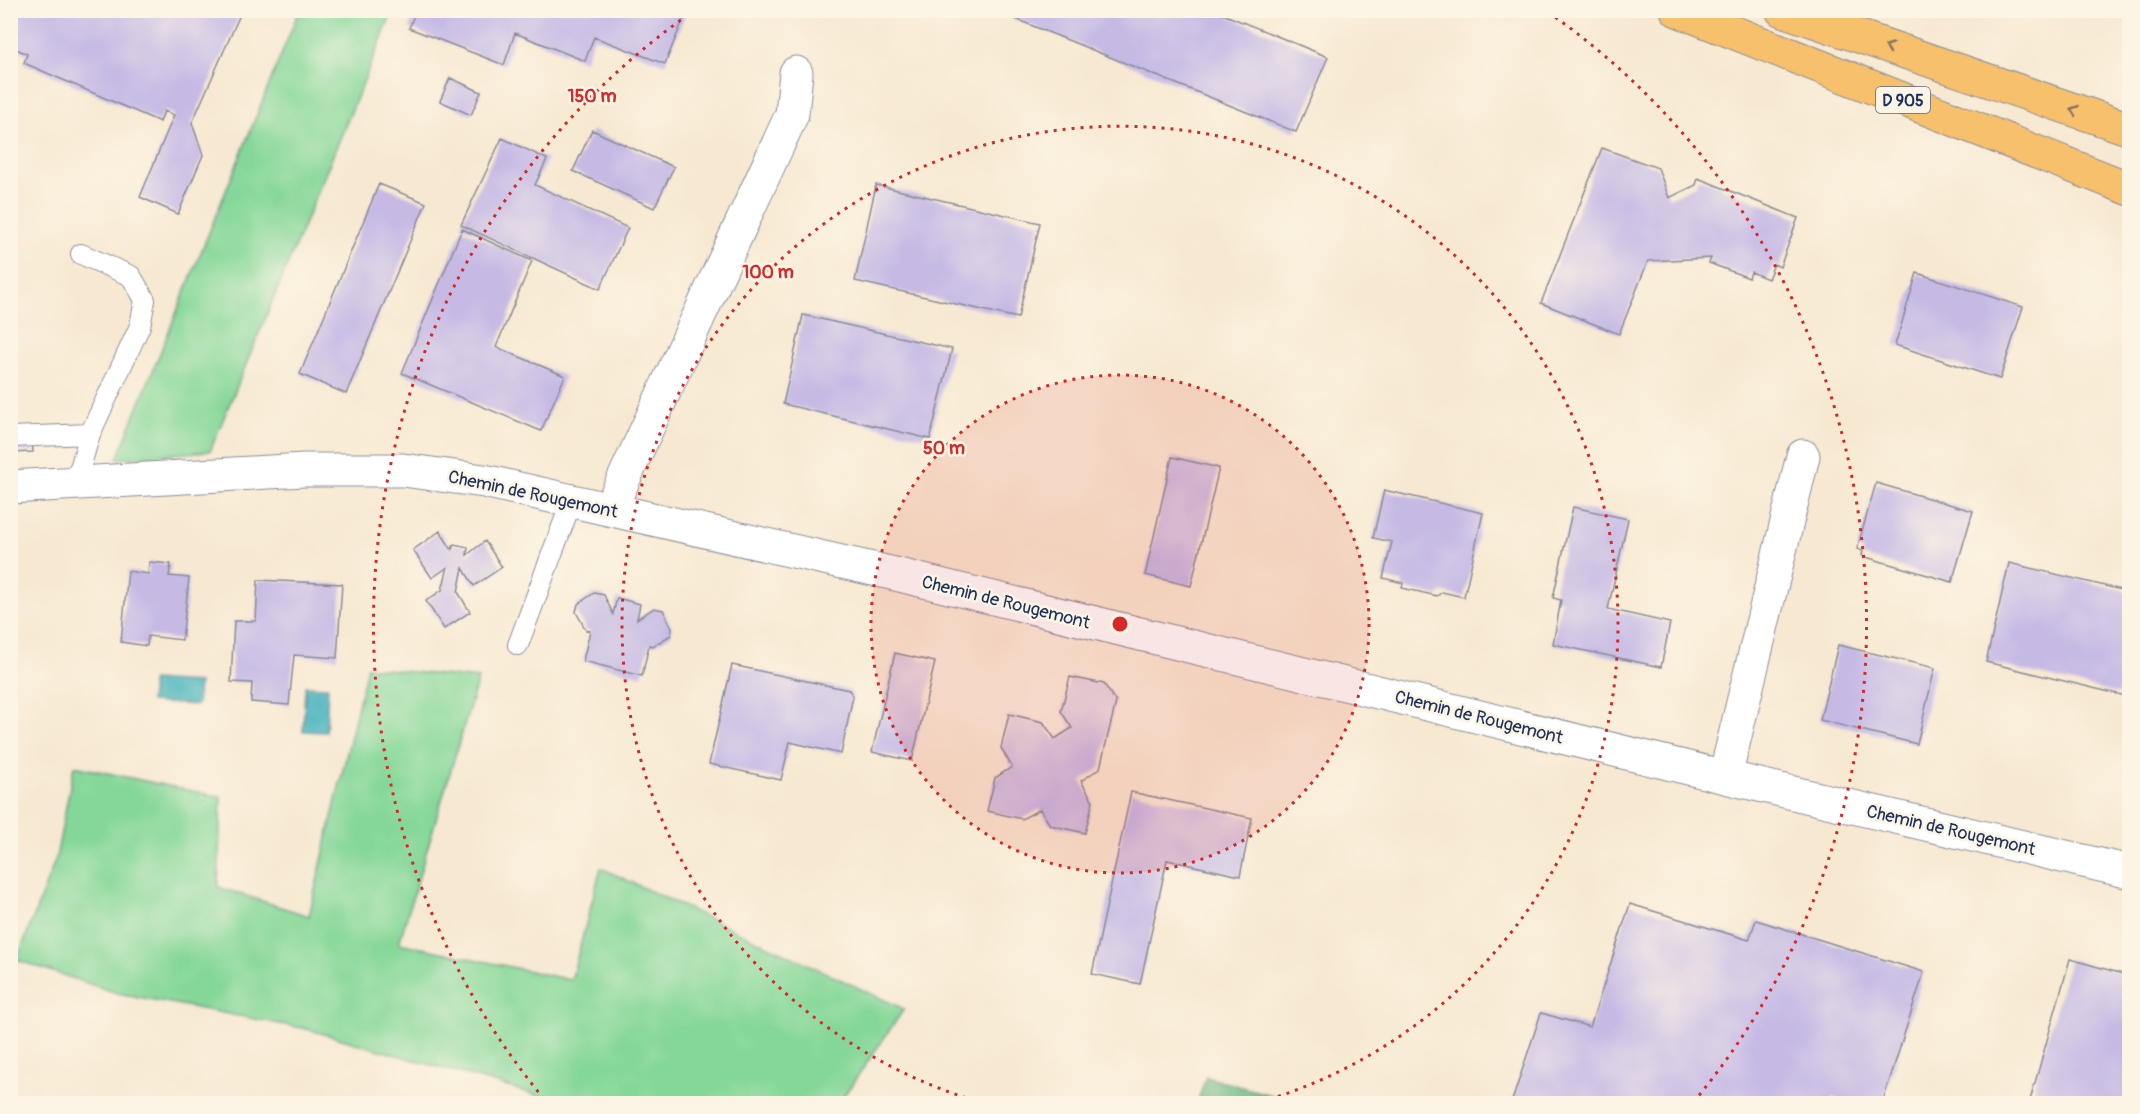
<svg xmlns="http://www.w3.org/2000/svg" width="2140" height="1114" viewBox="0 0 2140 1114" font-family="Pangolin,sans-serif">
<rect width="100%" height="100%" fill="#fcf5e5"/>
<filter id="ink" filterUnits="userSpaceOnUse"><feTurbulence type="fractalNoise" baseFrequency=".0167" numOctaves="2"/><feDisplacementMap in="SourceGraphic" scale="12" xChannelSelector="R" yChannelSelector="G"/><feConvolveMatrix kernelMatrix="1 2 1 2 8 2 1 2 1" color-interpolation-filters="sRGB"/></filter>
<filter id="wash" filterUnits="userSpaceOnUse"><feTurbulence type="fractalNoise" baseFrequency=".008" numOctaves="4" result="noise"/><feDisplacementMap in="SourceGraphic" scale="24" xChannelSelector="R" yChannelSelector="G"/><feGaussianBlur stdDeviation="1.35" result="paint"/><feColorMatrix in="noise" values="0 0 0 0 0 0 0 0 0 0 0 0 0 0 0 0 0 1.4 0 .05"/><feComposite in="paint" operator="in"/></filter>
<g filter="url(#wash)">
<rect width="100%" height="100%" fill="#f7e9d1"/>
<path fill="#84d798" stroke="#50837b" stroke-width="1.5" d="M299,11H393L210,451L117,459Z
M367,667L478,679L399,943L571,980L601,868L904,1009L839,1103H564L307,1029L117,993L17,960L56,858L74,766L221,797L218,887L309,916Z"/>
<path fill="#6bb880" stroke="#43746f" stroke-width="1.5" d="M1206,1077L1300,1103H1197Z"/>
<path fill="#41b1bb" stroke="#2e708c" stroke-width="1.5" d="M152,680L199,683L197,705L150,702Z
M305,686L328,687L326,732L303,731Z"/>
<g id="blocks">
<path fill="#c6bae5" d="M10,10H242L192,123L203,155L178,214L140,197L174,115L164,111L160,122L24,63L27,54L10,46Z
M416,10H687L665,64L594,37L585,61L515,33L504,65L409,28Z
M1004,10H1213L1328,57L1296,132L1003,14Z
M450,78L481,92L471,115L440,101Z
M592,130L674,167L654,208L573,171Z
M502,138L547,159L535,185L628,228L600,289L461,225Z
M1602,148L1658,168L1669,198L1696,185L1698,178L1798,218L1780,267L1774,264L1768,279L1751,272L1749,278L1709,263L1711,258L1648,261L1619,334L1541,303Z
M379,184L426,203L346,394L300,374Z
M876,185L1040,223L1018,318L855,281Z
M462,229L532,261L496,347L565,376L541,431L402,373Z
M1917,273L2023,307L2000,379L1895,345Z
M803,315L952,349L930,439L783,404Z
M32,437L33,452L11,453L10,439Z
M1172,457L1219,468L1191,586L1145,575Z
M1876,483L1973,511L1952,582L1862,556L1863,551L1857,549Z
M1384,490L1483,513L1464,597L1442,592L1437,596L1402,588L1403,583L1383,578L1392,542L1373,538Z
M1573,507L1628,519L1608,609L1670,623L1661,667L1553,644L1561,600L1553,598Z
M440,531L452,550L454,544L468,547L467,555L485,541L502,567L474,586L463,568L458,592L470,612L444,629L426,601L442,590L448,567L432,578L413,550Z
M149,562L171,564L169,576L189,578L182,640L148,636L147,646L121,642L128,571L148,574Z
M2009,563L2130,592V697L1986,662Z
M258,580L342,584L337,658L294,655L289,705L251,702L252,683L231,682L234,621H256Z
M594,593L604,595L613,614L617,598L640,604L637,619L654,608L663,610L672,628L671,635L653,646L649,645L642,676L583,661L590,631L586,630L576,612L578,604Z
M1838,645L1935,668L1917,744L1820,720Z
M895,653L935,662L912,761L872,752Z
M732,665L849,690L853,696L841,754L790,742L781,780L709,764Z
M1070,677L1104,684L1116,702L1100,768L1081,781L1093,801L1085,833L1050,825L1040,809L1022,819L987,811L995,778L1012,767L1001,748L1009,714L1043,722L1055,739L1072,728L1061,711Z
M1131,792L1252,818L1240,876L1167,860L1140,984L1092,974Z
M1630,904L1749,940L1756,920L1924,972L1882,1104H1852L1832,1097L1830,1104H1511L1541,1013L1590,1027Z
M2070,959L2130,976V1104H2029Z"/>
</g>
</g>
<g filter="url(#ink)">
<use href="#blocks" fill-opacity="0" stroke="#898c98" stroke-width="1.5"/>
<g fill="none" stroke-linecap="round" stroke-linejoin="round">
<g stroke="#898c98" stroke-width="22">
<path id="service" d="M10,437L90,434
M71,482L80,468L90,434L140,326L145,300L131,276L81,254
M518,645L572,500"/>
</g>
<g stroke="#898c98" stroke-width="35">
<path id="minor" d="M10,487L304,470H403L484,481L895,574L1725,777L2130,872
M610,509L792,114L796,73
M1725,777L1803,456"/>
</g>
<g stroke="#898c98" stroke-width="35">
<path id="primary" d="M1677,10L2130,189
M1782,10L2130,129"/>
</g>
<use href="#service" stroke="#fff" stroke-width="20"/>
<use href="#minor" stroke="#fff" stroke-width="33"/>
<use href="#primary" stroke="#f7c06c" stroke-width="33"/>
</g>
<defs><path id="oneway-chevron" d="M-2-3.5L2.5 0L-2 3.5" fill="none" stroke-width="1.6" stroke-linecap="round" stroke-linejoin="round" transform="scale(1.5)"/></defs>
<g stroke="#7e7064">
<use href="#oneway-chevron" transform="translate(1889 47) rotate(-161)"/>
<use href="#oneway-chevron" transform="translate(2074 110) rotate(-161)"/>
</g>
</g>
<circle cx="1120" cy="624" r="249" fill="#d62828" fill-opacity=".12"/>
<g fill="none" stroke="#d62828" stroke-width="3" stroke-dasharray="3 6">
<circle cx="1120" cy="624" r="249"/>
<path d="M983 1103A498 498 0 1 1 1257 1103"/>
<path d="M544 1099A747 747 0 0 1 692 12M1548 12A747 747 0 0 1 1696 1099"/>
</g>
<g text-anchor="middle" stroke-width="5" stroke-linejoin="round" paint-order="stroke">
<rect fill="#fcf5e5" stroke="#5e6a86" stroke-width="1.5" x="1876" y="87" width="54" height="26" rx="4.5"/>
<g font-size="16" font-weight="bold" fill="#1b2f5e">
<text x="1903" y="106">D 905</text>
</g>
<g font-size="18" fill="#1b2f5e" stroke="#fcf5e5">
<text transform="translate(533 494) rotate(12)" y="6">Chemin de Rougemont</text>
<text transform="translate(1006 602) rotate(14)" y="6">Chemin de Rougemont</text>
<text transform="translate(1479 717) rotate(14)" y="6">Chemin de Rougemont</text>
<text transform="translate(1951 830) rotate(13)" y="6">Chemin de Rougemont</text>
</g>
</g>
<circle cx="1120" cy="624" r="9" fill="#d62828" stroke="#fcf5e5" stroke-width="3"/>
<g font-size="18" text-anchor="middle" font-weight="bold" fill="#d62828" stroke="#fcf5e5" stroke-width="5" stroke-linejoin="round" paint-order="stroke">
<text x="592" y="102">150 m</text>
<text x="768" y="278">100 m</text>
<text x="944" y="454">50 m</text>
</g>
<rect width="2140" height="1114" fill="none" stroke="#fcf5e5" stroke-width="36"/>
</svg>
